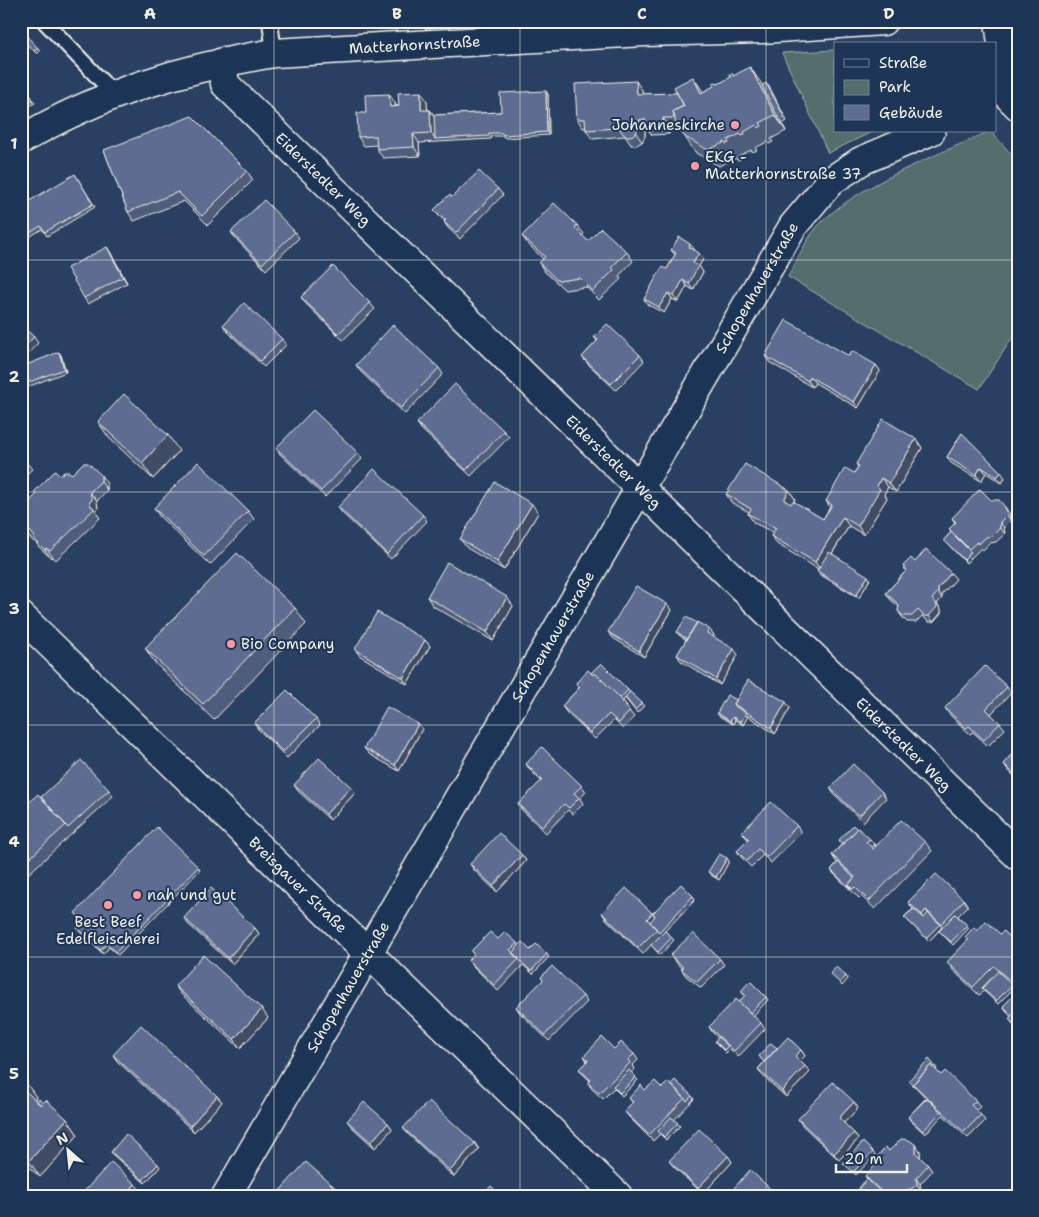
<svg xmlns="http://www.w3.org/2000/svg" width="1039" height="1217" viewBox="0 0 1039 1217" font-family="'Shantell Sans',sans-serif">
<rect width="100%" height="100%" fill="#2a4062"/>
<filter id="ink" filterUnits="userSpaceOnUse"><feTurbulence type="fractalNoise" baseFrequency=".02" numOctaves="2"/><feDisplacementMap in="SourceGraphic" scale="10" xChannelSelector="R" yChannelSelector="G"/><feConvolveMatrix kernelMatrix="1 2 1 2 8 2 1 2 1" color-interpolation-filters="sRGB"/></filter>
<g filter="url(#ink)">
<path fill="#526e6c" stroke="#a3b0aa" d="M835,50V131H874L828,153L782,53Z
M990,131L1018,161V329L979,389L788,277C797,261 805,241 817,227C852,187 940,154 990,131Z"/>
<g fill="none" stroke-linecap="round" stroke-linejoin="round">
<g stroke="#f4f1e8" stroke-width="18">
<path id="lane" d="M44,21L114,94
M270,21L274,53"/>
</g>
<g stroke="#f4f1e8" stroke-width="31">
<g id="street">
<path d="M999,21L1009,97L1018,106"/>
<path id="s1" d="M222,62L225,84L1018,856"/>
<path id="s2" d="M21,140C100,93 184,68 274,53L644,32L762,29L883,21"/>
<path id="s3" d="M21,616L618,1196"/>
<path id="s4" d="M226,1196L793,226L831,181L861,161L931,131"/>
</g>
</g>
<use href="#lane" stroke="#1d3557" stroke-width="14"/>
<use href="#street" stroke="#1d3557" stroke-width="28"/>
</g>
<path fill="#505d7c" stroke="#f4f1e8" d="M21,32L38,48L40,51L37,54L21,38Z
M734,76L761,83L762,85L769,86L787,121L782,124L786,131L771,139L773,142L769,144L767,142L755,148L757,150L753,152L751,150L739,156L741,159L737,160L736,158L719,166L696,153L678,127H669V134L652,135L647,128H645V136L642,142L637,145H631L625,136L592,139L586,130V128H583L577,119L642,90L643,94L677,93L693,77L703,92Z
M21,85L25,91L29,93L35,103L21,111Z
M548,94L549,135L505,138L503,136H491V139L419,143L420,156L383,158L377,149V145L364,146L358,137L366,113L395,103L396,106L427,101V110H430L434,115L501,112Z
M104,150L247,171L253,180L208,225L184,201L134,221L128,212Z
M75,174L95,207L47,236L42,229L26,239L21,233Z
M498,189L503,195L460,239L448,228L444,222L445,221L439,216L434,210L452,197Z
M231,232H295L299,238L266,270L235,238Z
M584,234L582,235L588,241L627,252L633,261L619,276L621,279L599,300L586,287L565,290L545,272L539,263L543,259L528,244L522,236Z
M671,250H695H694L703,259L699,266L703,272L693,290L687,286L678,302L672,299L664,313L648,305L644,299L667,269L675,255Z
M111,253L127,283L88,304L84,298Z
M301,297L370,303L375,309L343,340L305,303Z
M223,325L282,339L286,345L264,367L227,331Z
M594,337L640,355L644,361L616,390L587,363L582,357L597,341Z
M61,355L66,372L22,389L21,367Z
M765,356H849L876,365L880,371L858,408L815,383L812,387L769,362Z
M356,365L439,368L443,374L405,414L360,371Z
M98,422L179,451L153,479L109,438Z
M417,423L504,431L509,437L471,476L421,429Z
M962,433L1005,478L1002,483L986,473L981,481L951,463L947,457Z
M916,439L922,448L896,492L888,487L884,494L887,498L864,535L849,526L832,554L870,579L859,598L819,574L817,571L818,569L777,544L771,536L773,532L754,523L748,514L749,512L732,503L726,494L789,490L795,499L794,502L823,519L830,507L826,501L854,473L858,467L856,464Z
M276,448L358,453L362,459L325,497L280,454Z
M21,456L32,469L21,480Z
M88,463L107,484V490L97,501L98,509L96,511L100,518L56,560L53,557L51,558L39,547L35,541L34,542L21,529V510L36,495L34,492L60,476L72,474Z
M991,500L1009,513L1011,521L1004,528L1005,534L996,542L990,543L983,550L981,548L966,563L944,540L951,532L949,529L955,523L952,518Z
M338,507L423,515L427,521L391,559L342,513Z
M154,508L248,511L254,519L210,565L160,517Z
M538,513L504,570L467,548L460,539Z
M915,562L956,579L942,594V598L937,604L941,609V613L933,622H929L922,616L916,622H907L902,617L898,611L899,607L890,599L886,593L906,571L903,566Z
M427,597L513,606L493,641L433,606Z
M667,604L672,610L644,657L613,638L608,632Z
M295,608L306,624L214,720L156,664L145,648Z
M697,623L709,629L714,635L713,637L738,655L720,685L681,661L677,655L686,640L679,635L677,632Z
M425,640L430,646L407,684L359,655L355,649Z
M591,673L628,690L644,706L637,713L625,698L623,701L627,706L626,707L634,717L623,729L614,720L595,739L566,712L562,706L579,688L576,683Z
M1007,687L1011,693L991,714L1000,723L1005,729L988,746L973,732L970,734L949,714L945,708Z
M737,700L790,708L775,734L748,716L743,725L735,720L733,724L719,716L717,713Z
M316,719L320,725L287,758L258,729L254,723Z
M422,729L399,771L369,754L364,748Z
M1018,749V780L1008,770L1004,764Z
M526,764L582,786L586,792L580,798L583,804L573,814L568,810L546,833L522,810L518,804L541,781L530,770Z
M294,785L355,793L330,820L298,791Z
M830,788L882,792L886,798L863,822L834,794Z
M109,790L113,796L25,877L21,873V810L41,797Z
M797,826L801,832L771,863L763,855L751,867L741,857L737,851L748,840L742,832Z
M839,840L874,844L876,846L925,842L932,851L875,909L861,896L859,898L833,873L831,870L837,863L832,855L842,844Z
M522,855L526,861L497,892L474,870L470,864Z
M729,861L719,880L711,875L708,872Z
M198,867L200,870L118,955L109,947L103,954L79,931L77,928L83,922L75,913Z
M693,896L695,900L665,931L674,940L660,955L651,945L643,954L606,919L602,913H653Z
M964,900L968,906L958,916L969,928L953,945L939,931L942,927L929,941L907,920L904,917L913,909L908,902Z
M184,918L255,928L259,934L232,964L188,924Z
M977,931L1000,934L1014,941L1018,946V984L998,1004L984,991L979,995L953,970L947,962L968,941L965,937Z
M498,939L517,943L519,946L530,950L547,954L549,957L533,974L523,965L498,991L473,966L468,960L474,955L471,951Z
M670,955L720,959L724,965L701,988L686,976L682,970V969L675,961Z
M541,977L583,996L587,1002L549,1041L520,1013L516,1007L543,980Z
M175,986L268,1018L240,1048L181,994Z
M741,991L766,997L768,1000L753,1016L761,1023L765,1029L738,1057L730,1049L726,1053L717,1044L715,1041L718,1038L713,1033L709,1027L739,1002L745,996Z
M1018,991V1030L1009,1019L1011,1017L1003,1006Z
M777,1048L801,1050L805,1056L800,1061L805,1066L810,1072L786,1097L762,1075L758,1069L764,1062L759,1056Z
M614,1049L634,1054L638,1060L632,1066L635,1069L631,1073L638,1080L622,1096L614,1088L603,1099L592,1089L588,1083L590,1081L584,1075L579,1069L587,1061L584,1056Z
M113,1055L217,1096L222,1102L194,1132L117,1061Z
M935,1066L937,1069L936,1070L941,1075L976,1101L980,1107L976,1110L981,1115L985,1121L968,1138L943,1115L925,1134L910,1120L908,1117L926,1098L909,1080Z
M21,1078L36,1097L35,1099L37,1102L43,1103L67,1119L78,1135L40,1177L24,1163L21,1166Z
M671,1084L692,1096L694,1099L674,1120L680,1126L666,1140L660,1134L653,1141L629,1117L624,1111L633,1103L629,1098L645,1090L662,1088Z
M858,1108L844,1123L854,1133L858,1139L839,1160L802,1125L798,1119Z
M347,1121L388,1123L392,1129L375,1148L352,1127Z
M403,1128L479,1149L454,1177L408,1134Z
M916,1145L920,1151V1157L928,1165L932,1171L920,1184L921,1190L915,1195L866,1196L861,1191L859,1188L867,1179L865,1176L877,1164L874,1160Z
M111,1152L160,1167L145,1183L113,1155Z
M728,1156L732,1162L703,1194L674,1167L669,1161Z"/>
<path fill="#414c65" stroke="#f4f1e8" d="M750,67L761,83L786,131L775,115Z
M693,77L704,93H701Z
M636,81L642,90L643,103L637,94Z
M546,91L548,94L549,135L547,132Z
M421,92L427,101L428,119L421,110Z
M389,94L395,103L396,115L390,107Z
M430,110L436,118L435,139L431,133Z
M663,118L669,127V134L663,125Z
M639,120L645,128V136L642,142L636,133Z
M413,134L419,143L420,156L414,147Z
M577,225L584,234L581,237L575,228Z
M690,244L695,250L693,253L689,247Z
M107,247L111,253L127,283L123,277Z
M699,253L703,259L699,266L703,272L693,290L689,284L693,263Z
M683,280L687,286L678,302L674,296Z
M668,293L672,299L664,313L659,307Z
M34,337L38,343L21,361V350Z
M59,352L61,355L66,372L64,369Z
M876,365L880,371L858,408L854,402Z
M810,377L815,383L812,387L808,381Z
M168,435L179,451L153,479L142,463Z
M916,439L922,448L896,492L889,483Z
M981,467L986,473L981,481L976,475Z
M1001,472L1005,478L1002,483L997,477Z
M101,475L107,484V490L101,481Z
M881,478L888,487L884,494L887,498L864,535L858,526L877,486Z
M789,490L795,499L790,508L784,500Z
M90,492L97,501L98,509L96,511L89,503Z
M532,504L538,513L504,570L497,562Z
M1005,507L1009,513L1011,521L1007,515Z
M843,517L849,526L821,571L815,562Z
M1000,522L1004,528L1005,534L1000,528Z
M46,548L53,557L51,558L45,550Z
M951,573L956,579L942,594V598L938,592V588Z
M868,576L870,579L859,598L856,595Z
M507,597L513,606L493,641L487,632Z
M936,603L941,609V613L933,622L929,616Z
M667,604L672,610L644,657L639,651Z
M709,629L714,635L711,639L707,633Z
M425,640L430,646L407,684L403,678Z
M734,649L738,655L720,685L716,679Z
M622,700L627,706L625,708L621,702Z
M786,702L790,708L775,734L771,728Z
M745,715L748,716L743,725L741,722Z
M733,717L735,720L733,724L730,721Z
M418,724L422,729L399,771L395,765Z
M351,787L355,793L330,820L326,814Z
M870,839L876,847L873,850L866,842Z
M522,855L526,861L497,892L493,886Z
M727,858L729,861L719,880L716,877Z
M926,910L930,916L926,921L922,915Z
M652,913L657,919L652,925L647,919Z
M940,924L942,927L929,941L926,938Z
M255,928L259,934L232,964L228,958Z
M107,944L109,947L103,954L100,950Z
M846,976L848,979L842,986L840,983Z
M262,1009L268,1018L240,1048L234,1039Z
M801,1050L805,1056L799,1062L795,1056Z
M805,1066L810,1072L786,1097L782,1091Z
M25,1081L36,1097L32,1103L21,1088V1086Z
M217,1096L222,1102L194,1132L190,1126Z
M854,1102L858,1108L843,1124L839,1118Z
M67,1119L78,1135L40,1177L29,1161Z
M388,1123L392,1129L375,1148L371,1142Z
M854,1133L858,1139L839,1160L834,1154Z
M475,1143L479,1149L454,1177L450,1171Z
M916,1145L920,1151V1159L916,1153Z
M873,1152L875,1155L856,1175L853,1172Z
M728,1156L732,1162L703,1194L698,1188Z
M21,1159L24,1163L21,1166Z
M158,1164L160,1167L145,1183L143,1180Z
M916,1178L920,1184L921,1190L917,1184Z
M135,1184L140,1190L135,1196H125Z
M340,1192L342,1196H336Z"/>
<path fill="#5d6c90" stroke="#f4f1e8" d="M22,31L38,48L34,51L21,38V32Z
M750,67L775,115L760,123L762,126L758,128L756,125L744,132L745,134L742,136L740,134L728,140L729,143L726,144L725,142L708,150L685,137L676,125L673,111L684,106L674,87L693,77L701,93L714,86L713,83L716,82L718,84L731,77L729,74L732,73L733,76Z
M636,81L637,94L677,93L684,106L673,111L675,118H663V125L646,126L645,119L639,120V127L636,133L631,136H625L619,128L586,130L585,119H577L575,84Z
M766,83L785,118L780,121L762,86Z
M21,86L24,92L27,90L33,100L21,107Z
M546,91L547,132L503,135L502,133H489V136L435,139L434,115L501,112L500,93Z
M421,92V110H430L431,133L413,134L414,147L377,149L376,136L358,137L357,113H366L365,95L389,94L390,107L399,106L398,93Z
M192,116L247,171L202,216L178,192L128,212L104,150Z
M479,171L498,189L456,233L444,222L446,220L434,210L449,195L452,197Z
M75,174L93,204L45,232L41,226L24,236L21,233V206Z
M264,200L295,232L262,264L231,232Z
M554,203L577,225L575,228L588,241L601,228L627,252L612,267L614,270L593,291L580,278L558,281L539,263L545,257L522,236Z
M679,237L690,244L689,247L699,253L693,263L698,266L689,284L683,280L674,296L668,293L659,307L644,299L662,267L667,269L676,253L671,250Z
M107,247L123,277L84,298L67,268Z
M333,266L370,303L338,334L301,297Z
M244,303L282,339L260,361L223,325Z
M786,320L849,356L852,351L876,365L854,402L810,377L808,381L765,356Z
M607,324L640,355L611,384L582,357L598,340L594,337Z
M21,325L34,337L21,350Z
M393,325L439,368L401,408L356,365Z
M59,352L64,369L21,385V367Z
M455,384L504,431L466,470L417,423Z
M124,394L168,435L142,463L98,422Z
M313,410L358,453L321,491L276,448Z
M883,419L916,439L889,483L881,478L877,486L880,489L858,526L843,517L815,562L771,536L776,528L748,514L751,509L726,494L745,464L789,490L784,500L791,504L793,501L823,519L832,505L826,501L845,468L854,473L859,466L856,464Z
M962,433L1001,472L997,477L981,467L976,475L947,457Z
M21,456L25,461L21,465Z
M198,462L248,511L204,556L154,508Z
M83,463H88L101,475V481L90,492L92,500L89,503L94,509L50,551L46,548L45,550L33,538L35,537L30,531L27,533L21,527V510L36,495L34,492L55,471L60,476L64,472H69L72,474Z
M374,469L423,515L387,554L338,507Z
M495,482L532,504L497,562L460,539Z
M980,489L991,500H999L1005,507L1007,515L1000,522V528L992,536L986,537L979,544L977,542L969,549L949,529L956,522L952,518Z
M951,532L971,552L964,560L944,540Z
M926,549L951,573L938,588V592L932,599L936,603L937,607L929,616H924L918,610L912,616H903L898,611L899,605L886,593L907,570L903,566L911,558L915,562Z
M829,552L868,576L856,595L817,571Z
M237,553L295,608L203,704L145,648Z
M447,562L507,597L487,632L427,597Z
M636,586L667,604L639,651L608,632Z
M377,612L425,640L403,678L355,649Z
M686,617L697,623L687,639L677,632Z
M697,622L709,629L707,633L734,649L716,679L677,655Z
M601,663L628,690L620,698L595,673L593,675L591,673Z
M985,666L1007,687L986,709L1000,723L984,740L969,726L966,728L945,708Z
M588,670L593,675L595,673L622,700L621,702L630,711L619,723L609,714L590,733L562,706L580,687L576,683Z
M748,680L786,702L771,728L734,704Z
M287,690L316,719L283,752L254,723Z
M630,692L642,703L635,710L625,697Z
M727,695L737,700L734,704L736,707L746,713L741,722L733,717L730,721L717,713Z
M387,707L418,724L395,765L364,748Z
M542,747L582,786L574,793L579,798L569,808L564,804L542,827L518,804L542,780L526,764Z
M1018,749V778L1004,764Z
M319,758L351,787L326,814L294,785Z
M81,760L109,790L68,828L41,797Z
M853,764L882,792L859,816L830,788Z
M38,794L66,825L21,866V810Z
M771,802L797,826L767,857L758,849L747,861L737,851L749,839L742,832Z
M901,820L925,842L869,901L855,887L853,889L848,885L855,877L832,855L858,828L870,839L866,842L873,849Z
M853,825L857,829L843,844L839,840Z
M157,827L198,867L116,952L107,944L100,950L77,928L83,921L75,913Z
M499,833L522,855L493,886L470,864Z
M874,844L876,846L873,849L871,847Z
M719,854L727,858L716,877L708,872Z
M838,862L854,878L848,885L852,890L831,870Z
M936,874L964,900L941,924L926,910L922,915L908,902Z
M681,884L693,896L659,932L650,922L655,916L653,913Z
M211,888L255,928L228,958L184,918Z
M626,888L652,913L647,919L657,929L638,948L602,913Z
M914,909L924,918L928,913L940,924L926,938L904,917Z
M955,914L967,925L951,942L939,931Z
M986,921L1000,934L1004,931L1014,941L1010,945L1018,952V969L1008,979L994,966L973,987L947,962L968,940L965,937L974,927L977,931Z
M665,931L672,937L658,952L651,945Z
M490,932L498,939L505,932L517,943L510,950L519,959L494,985L468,960L474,954L471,951Z
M693,933L720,959L697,982L682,970L683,967L670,955Z
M522,942L530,950L536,944L547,954L531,971L512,953Z
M203,955L262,1009L234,1039L175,986Z
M552,966L583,996L545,1035L516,1007L543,980L541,977Z
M836,967L846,976L840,983L830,974Z
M998,971L1012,985L996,1001L982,988Z
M750,981L766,997L750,1013L739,1002L745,995L741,991Z
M1018,991V1028L1009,1019L1012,1015L1003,1006Z
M736,999L761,1023L734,1051L709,1027Z
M141,1025L217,1096L190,1126L113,1055Z
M602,1037L614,1049L621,1042L634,1054L628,1060L630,1063L599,1093L588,1083L591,1080L579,1069L588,1060L584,1056Z
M718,1037L728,1046L724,1050L715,1041Z
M788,1037L801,1050L795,1056L805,1066L782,1091L758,1069Z
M771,1043L777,1048L764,1062L759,1056Z
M929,1059L935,1066L933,1068L931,1065L913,1084L915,1087L909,1080Z
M931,1065L941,1075L945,1071L976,1101L971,1105L981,1115L964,1132L913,1084Z
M629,1070L636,1077L620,1093L613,1086Z
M21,1078L25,1081L21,1086Z
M675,1080L692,1096L687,1101L671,1084Z
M655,1081L662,1088L668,1082L685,1098L649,1135L624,1111L633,1102L629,1098L641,1085L645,1090Z
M833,1082L854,1102L839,1118L854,1133L834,1154L798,1119Z
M21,1087L41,1105L46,1100L67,1119L29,1161L21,1155Z
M927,1098L941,1112L923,1131L908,1117Z
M39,1099L43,1103L41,1105L37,1102Z
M429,1101L475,1143L450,1171L403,1128Z
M364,1102L388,1123L371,1142L347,1121Z
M671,1117L678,1123L664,1137L658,1131Z
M699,1129L728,1156L698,1188L669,1161Z
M126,1134L158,1164L143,1180L111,1152Z
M901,1139L909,1140L916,1145V1153L928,1165L916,1178L917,1184L911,1189L905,1190L899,1196H886L865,1176L877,1163L874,1160L886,1147L889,1151Z
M863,1142L873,1152L853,1172L843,1163Z
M111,1162L135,1184L125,1196H80Z
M306,1162L340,1192L336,1196H275Z
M750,1170L778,1196H727Z
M867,1179L885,1196H867L859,1188Z
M491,1186L501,1196H482Z
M73,1193L77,1196H71Z"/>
</g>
<path fill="none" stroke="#f4f1e8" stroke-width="1" stroke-opacity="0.55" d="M274,21V1196M520,21V1196M766,21V1196M21,260H1018M21,492H1018M21,725H1018M21,957H1018"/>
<g fill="#ff9aa2" stroke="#1d3557" stroke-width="2">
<circle cx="735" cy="125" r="5"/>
<circle cx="695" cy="166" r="5"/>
<circle cx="231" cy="644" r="5"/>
<circle cx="137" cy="895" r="5"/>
<circle cx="108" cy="905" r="5"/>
</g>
<g text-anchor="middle" stroke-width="4" stroke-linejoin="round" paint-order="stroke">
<g font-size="15" fill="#f4f1e8" stroke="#1d3557">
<text dy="5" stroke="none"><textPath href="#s2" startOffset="410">Matterhornstraße</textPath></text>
<text dy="5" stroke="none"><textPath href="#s1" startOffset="159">Eiderstedter Weg</textPath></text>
<text dy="5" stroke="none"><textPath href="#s4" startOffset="1052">Schopenhauerstraße</textPath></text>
<text dy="5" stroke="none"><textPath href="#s1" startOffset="564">Eiderstedter Weg</textPath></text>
<text dy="5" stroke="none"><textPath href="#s4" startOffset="648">Schopenhauerstraße</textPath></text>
<text dy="5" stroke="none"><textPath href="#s1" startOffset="969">Eiderstedter Weg</textPath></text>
<text dy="5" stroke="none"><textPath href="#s3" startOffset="386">Breisgauer Straße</textPath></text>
<text dy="5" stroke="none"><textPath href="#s4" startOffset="242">Schopenhauerstraße</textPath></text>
</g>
<g font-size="15" fill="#f4f1e8" stroke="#1d3557" text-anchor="start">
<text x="725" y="130" text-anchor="end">Johanneskirche</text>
<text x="705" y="162">EKG -<tspan x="705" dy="17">Matterhornstraße 37</tspan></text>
<text x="241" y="649">Bio Company</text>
<text x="147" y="900">nah und gut</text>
<text x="108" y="927" text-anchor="middle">Best Beef<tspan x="108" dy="17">Edelfleischerei</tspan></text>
</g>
</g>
<rect width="1039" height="1217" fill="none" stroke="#1d3557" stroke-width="55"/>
<rect x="834" y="42" width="162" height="90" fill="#1d3557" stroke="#738091"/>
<rect x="844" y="59" width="25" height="8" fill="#1d3557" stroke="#738091"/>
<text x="879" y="68" font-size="15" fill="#f4f1e8">Straße</text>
<rect x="844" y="80" width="25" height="15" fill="#526e6c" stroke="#738091"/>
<text x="879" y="92" font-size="15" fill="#f4f1e8">Park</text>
<rect x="844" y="105" width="25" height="15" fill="#5d6c90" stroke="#738091"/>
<text x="879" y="118" font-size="15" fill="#f4f1e8">Gebäude</text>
<g transform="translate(68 1150) rotate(333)" stroke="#1d3557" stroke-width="4" paint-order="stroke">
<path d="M0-4L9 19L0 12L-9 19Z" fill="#f4f1e8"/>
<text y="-8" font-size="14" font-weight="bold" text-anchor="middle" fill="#f4f1e8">N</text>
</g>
<path d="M836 1164v8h71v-8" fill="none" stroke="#f4f1e8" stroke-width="2.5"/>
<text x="844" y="1164" font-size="15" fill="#f4f1e8" stroke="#1d3557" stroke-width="4" paint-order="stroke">20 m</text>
<rect x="28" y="28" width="984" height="1162" fill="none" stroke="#f4f1e8" stroke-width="2"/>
<g font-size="16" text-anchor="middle" font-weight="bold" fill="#f4f1e8">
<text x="150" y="19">A</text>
<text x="397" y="19">B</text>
<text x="642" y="19">C</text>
<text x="889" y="19">D</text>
<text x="14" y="149">1</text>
<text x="14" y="382">2</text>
<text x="14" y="614">3</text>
<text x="14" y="847">4</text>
<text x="14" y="1079">5</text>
</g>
</svg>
